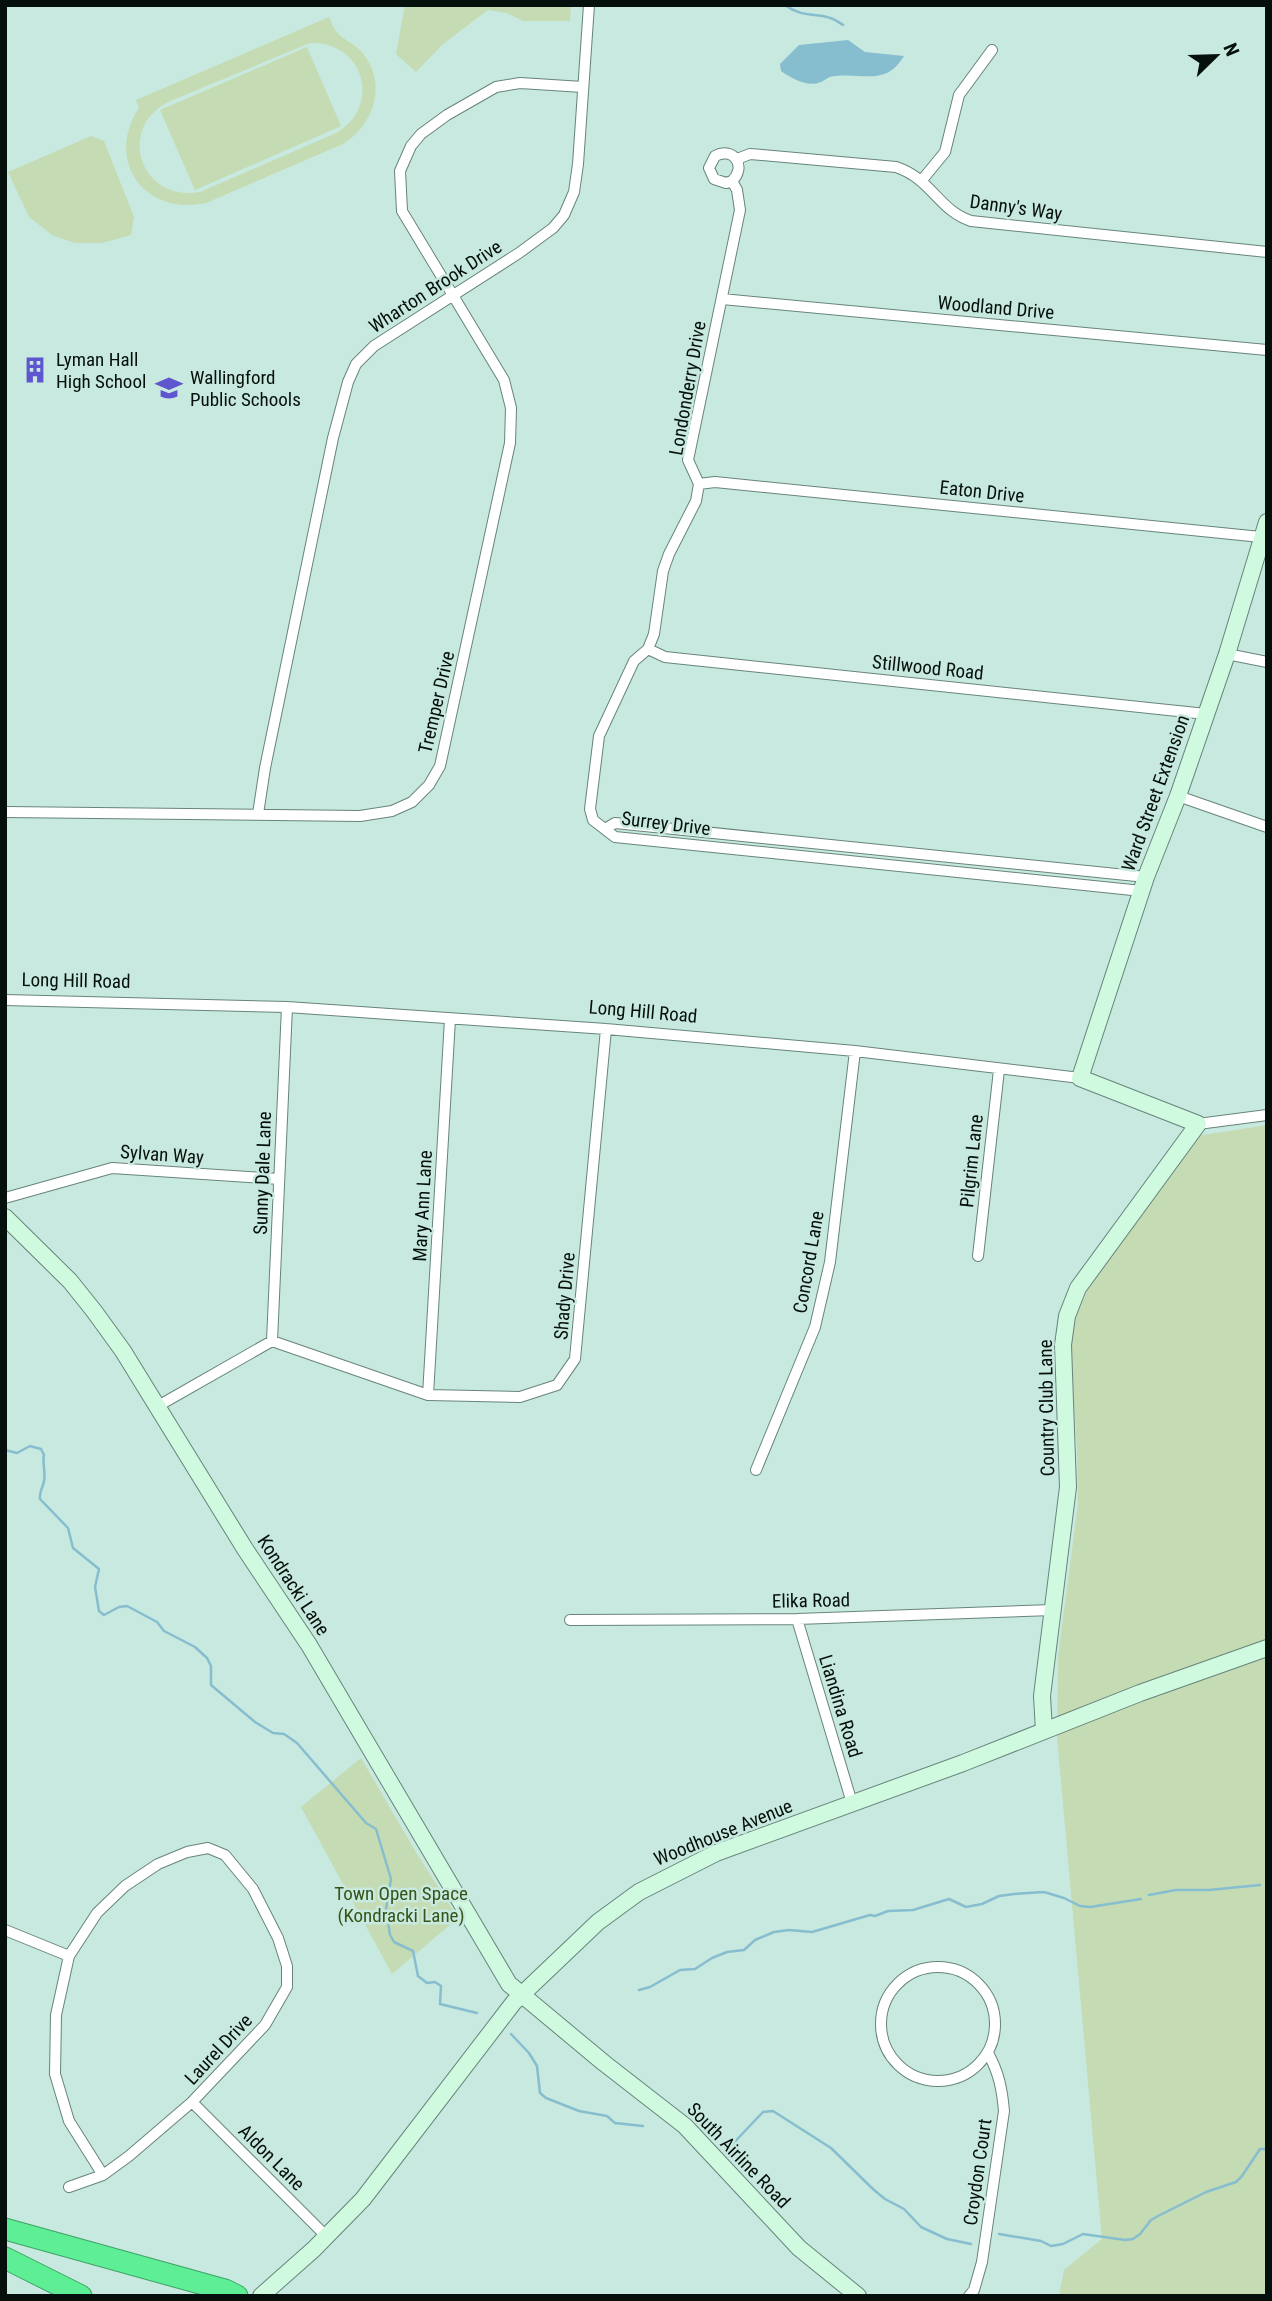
<svg xmlns="http://www.w3.org/2000/svg" width="1272" height="2301" viewBox="0 0 1272 2301" font-family="'Roboto Condensed',sans-serif">
<rect width="100%" height="100%" fill="#c8e9df"/>
<path fill="#c4dbb3" fill-rule="evenodd" d="M405,5H571L570,21H523L507,13L488,10L443,44L416,72L396,54Z
M329,17C331,21 333,27 336,31C341,39 354,43 361,51C388,82 375,124 343,144L206,203C145,216 104,161 139,108L136,100ZM310,43C365,41 383,108 334,134L200,192C142,203 115,130 168,102Z
M307,47L341,126L195,190L160,110Z
M91,136L104,141L134,217L131,235L102,243H75L52,235L29,217L8,172Z
M1267,1125V2296H1059L1064,2270L1102,2239L1057,1737L1058,1657L1078,1504L1077,1448L1070,1346L1077,1314L1092,1280L1197,1136Z
M361,1758L417,1854L458,1918L392,1974L301,1807Z"/>
<path fill="#86becf" d="M848,40L865,52L904,56C886,86 864,73 836,76C829,76 827,79 821,82C808,88 791,78 781,71L780,64L799,45Z"/>
<g fill="none" stroke-linecap="round" stroke-linejoin="round">
<path stroke="#86becf" stroke-width="2.5" d="M785,5C806,21 823,9 843,25
M5,1450L17,1453L30,1446L41,1449L44,1455C42,1465 46,1472 44,1481C43,1488 39,1491 40,1499L68,1528L73,1548L99,1569L95,1587L99,1611L104,1615L119,1607L127,1606L157,1622L164,1631L195,1647L207,1658L211,1666V1685L255,1722L273,1733L284,1734L297,1743L366,1823L376,1829L391,1879L386,1909L390,1935L394,1942L413,1951L418,1976L427,1983L435,1982L441,1986L440,2004L477,2013
M1149,1895L1176,1890H1209L1260,1885
M639,1990L650,1987L680,1970L695,1969L712,1958L727,1952L744,1950L755,1940L774,1932L789,1930L812,1932L870,1915L875,1916L888,1911L913,1910L949,1899L966,1907L982,1904L999,1896L1014,1894L1044,1892L1064,1898L1080,1906L1090,1907L1141,1899
M511,2034L529,2053L537,2066L540,2093L546,2098L579,2111L607,2116L615,2123L643,2126
M725,2152L763,2112L773,2111L831,2148L874,2190L885,2199L904,2209L921,2227L947,2239L971,2244
M999,2234L1041,2241L1051,2246L1063,2244L1083,2234L1125,2240L1133,2239L1140,2234L1151,2220L1158,2216L1206,2192L1236,2182L1242,2176L1260,2149H1267"/>
<g stroke="#67847b" stroke-width="12">
<path id="street" d="M737,159L750,154L762,155L896,167C932,179 938,210 971,221L1267,252
M922,180L945,152L959,95L992,50
M732,181L726,183L714,179L709,168L715,156C734,146 747,167 732,181L737,190L740,210L688,460L699,484L696,501L669,554L663,571L654,634L648,649L634,661L599,736L590,809L593,820L615,837L1142,891
M722,299L1267,350
M699,484L715,482L1261,537
M648,649L665,657L1206,714
M1227,654L1267,662
M1178,796L1267,827
M5,812L360,816L392,811L412,802L429,785L440,766L510,443L511,408L504,380L402,211L400,171L411,146L421,134L447,115L496,87L520,83L583,87
M258,814L265,768L333,438L348,382L356,364L374,346L519,253L553,228L564,215L574,192L578,164L589,5
M605,829L615,823L1146,877
M5,1000L287,1007L606,1029L855,1051L1080,1078
M1198,1124L1267,1115
M5,1198L112,1168L279,1179
M978,1256L999,1070
M272,1341L287,1007
M428,1395L450,1019
M158,1406L272,1341L428,1395L520,1397L557,1385L575,1359L606,1029
M756,1470L815,1327L830,1262L855,1051
M797,1619L852,1803
M570,1620L797,1619L1053,1610
M5,1930L69,1956
M881 2024a57 57 0 1 1 114 0a57 57 0 1 1-114 0Z
M192,2102L327,2237
M69,2187L103,2175L129,2156L192,2102L265,2025L287,1987V1966L278,1938L253,1889L225,1855L208,1848L187,1852L158,1864L125,1886L97,1913L69,1956L56,2015L55,2074L69,2121L103,2175
M969,2296L974,2290L982,2262L1004,2111C1002,2089 999,2073 988,2053"/>
</g>
<g stroke="#67847b" stroke-width="18">
<path id="secondary" d="M5,1217L70,1281L94,1311L123,1351L245,1549L309,1645L509,1984L604,2063L685,2126L799,2248L858,2296
M1044,1731L1042,1696L1068,1487L1063,1345L1067,1316L1078,1288L1198,1124L1080,1078L1146,877L1178,796L1227,654L1267,522
M261,2296L314,2249L363,2199L514,2002L598,1922L639,1892L716,1853L963,1763L1140,1693L1267,1648"/>
</g>
<g stroke="#3fa166" stroke-width="23">
<path id="highway" d="M5,2229L225,2290L237,2296
M5,2258L81,2296"/>
</g>
<use href="#street" stroke="#fff" stroke-width="10"/>
<use href="#secondary" stroke="#cffae0" stroke-width="16"/>
<use href="#highway" stroke="#5eef96" stroke-width="21"/>
</g>
<defs>
<g id="building-bare" transform="scale(2.1)"><path d="M-4-6H4V6H1V3H-1V6H-4ZM-2.5-4.3h1.7v1.8h-1.7ZM.8-4.3h1.7v1.8H.8ZM-2.5-1h1.7V.8h-1.7ZM.8-1h1.7V.8H.8Z" fill="#5f56cf" stroke="#c8e9df" stroke-width="2.5" paint-order="stroke"/></g>
<g id="school-bare" transform="scale(2.1)"><path d="M0-5L7-2L0 1L-7-2ZM-4 1L0 2.5L4 1V4Q0 6-4 4Z" fill="#5f56cf" stroke="#c8e9df" stroke-width="2.5" paint-order="stroke"/></g>
</defs>
<g fill-rule="evenodd">
<use href="#building-bare" x="35" y="370"/>
<use href="#school-bare" x="169" y="388"/>
</g>
<g text-anchor="middle" stroke-width="5" stroke-linejoin="round" paint-order="stroke">
<g font-size="19" fill="#050f0c" stroke="#c8e9df">
<text transform="translate(1016 207) rotate(8)" y="7">Danny's Way</text>
<text transform="translate(435 286) rotate(-33)" y="7">Wharton Brook Drive</text>
<text transform="translate(996 307) rotate(5)" y="7">Woodland Drive</text>
<text transform="translate(687 388) rotate(-80)" y="7">Londonderry Drive</text>
<text transform="translate(982 491) rotate(6)" y="7">Eaton Drive</text>
<text transform="translate(928 667) rotate(6)" y="7">Stillwood Road</text>
<text transform="translate(436 702) rotate(-77)" y="7">Tremper Drive</text>
<text transform="translate(1155 793) rotate(-70)" y="7">Ward Street Extension</text>
<text transform="translate(666 823) rotate(7)" y="7">Surrey Drive</text>
<text transform="translate(76 980) rotate(1)" y="7">Long Hill Road</text>
<text transform="translate(643 1011) rotate(5)" y="7">Long Hill Road</text>
<text transform="translate(162 1154) rotate(4)" y="7">Sylvan Way</text>
<text transform="translate(971 1161) rotate(-84)" y="7">Pilgrim Lane</text>
<text transform="translate(262 1173) rotate(-88)" y="7">Sunny Dale Lane</text>
<text transform="translate(422 1206) rotate(-87)" y="7">Mary Ann Lane</text>
<text transform="translate(808 1262) rotate(-80)" y="7">Concord Lane</text>
<text transform="translate(564 1296) rotate(-85)" y="7">Shady Drive</text>
<text transform="translate(1046 1408) rotate(-91)" y="7">Country Club Lane</text>
<text transform="translate(294 1585) rotate(57)" y="7">Kondracki Lane</text>
<text transform="translate(811 1600) rotate(-1)" y="7">Elika Road</text>
<text transform="translate(841 1706) rotate(73)" y="7">Liandina Road</text>
<text transform="translate(723 1832) rotate(-22)" y="7">Woodhouse Avenue</text>
<text transform="translate(218 2049) rotate(-47)" y="7">Laurel Drive</text>
<text transform="translate(739 2155) rotate(46)" y="7">South Airline Road</text>
<text transform="translate(272 2157) rotate(45)" y="7">Aldon Lane</text>
<text transform="translate(977 2172) rotate(-82)" y="7">Croydon Court</text>
</g>
<g font-size="19" fill="#050f0c" stroke="#c8e9df" text-anchor="start">
<text x="56" y="366">Lyman Hall<tspan x="56" dy="22">High School</tspan></text>
<text x="190" y="384">Wallingford<tspan x="190" dy="22">Public Schools</tspan></text>
</g>
<g font-size="19" fill="#365418" stroke="#c8e9df">
<text x="401" y="1900">Town Open Space<tspan x="401" dy="22">(Kondracki Lane)</tspan></text>
</g>
</g>
<rect width="1272" height="2301" fill="none" stroke="#050f0c" stroke-width="14"/>
<g transform="translate(1216 56) rotate(67)" stroke="#c8e9df" stroke-width="5" paint-order="stroke">
<path d="M0-5L12 26L0 18L-12 26Z" fill="#050f0c"/>
<text y="-10" font-size="19" font-weight="bold" text-anchor="middle" fill="#050f0c">N</text>
</g>
</svg>
